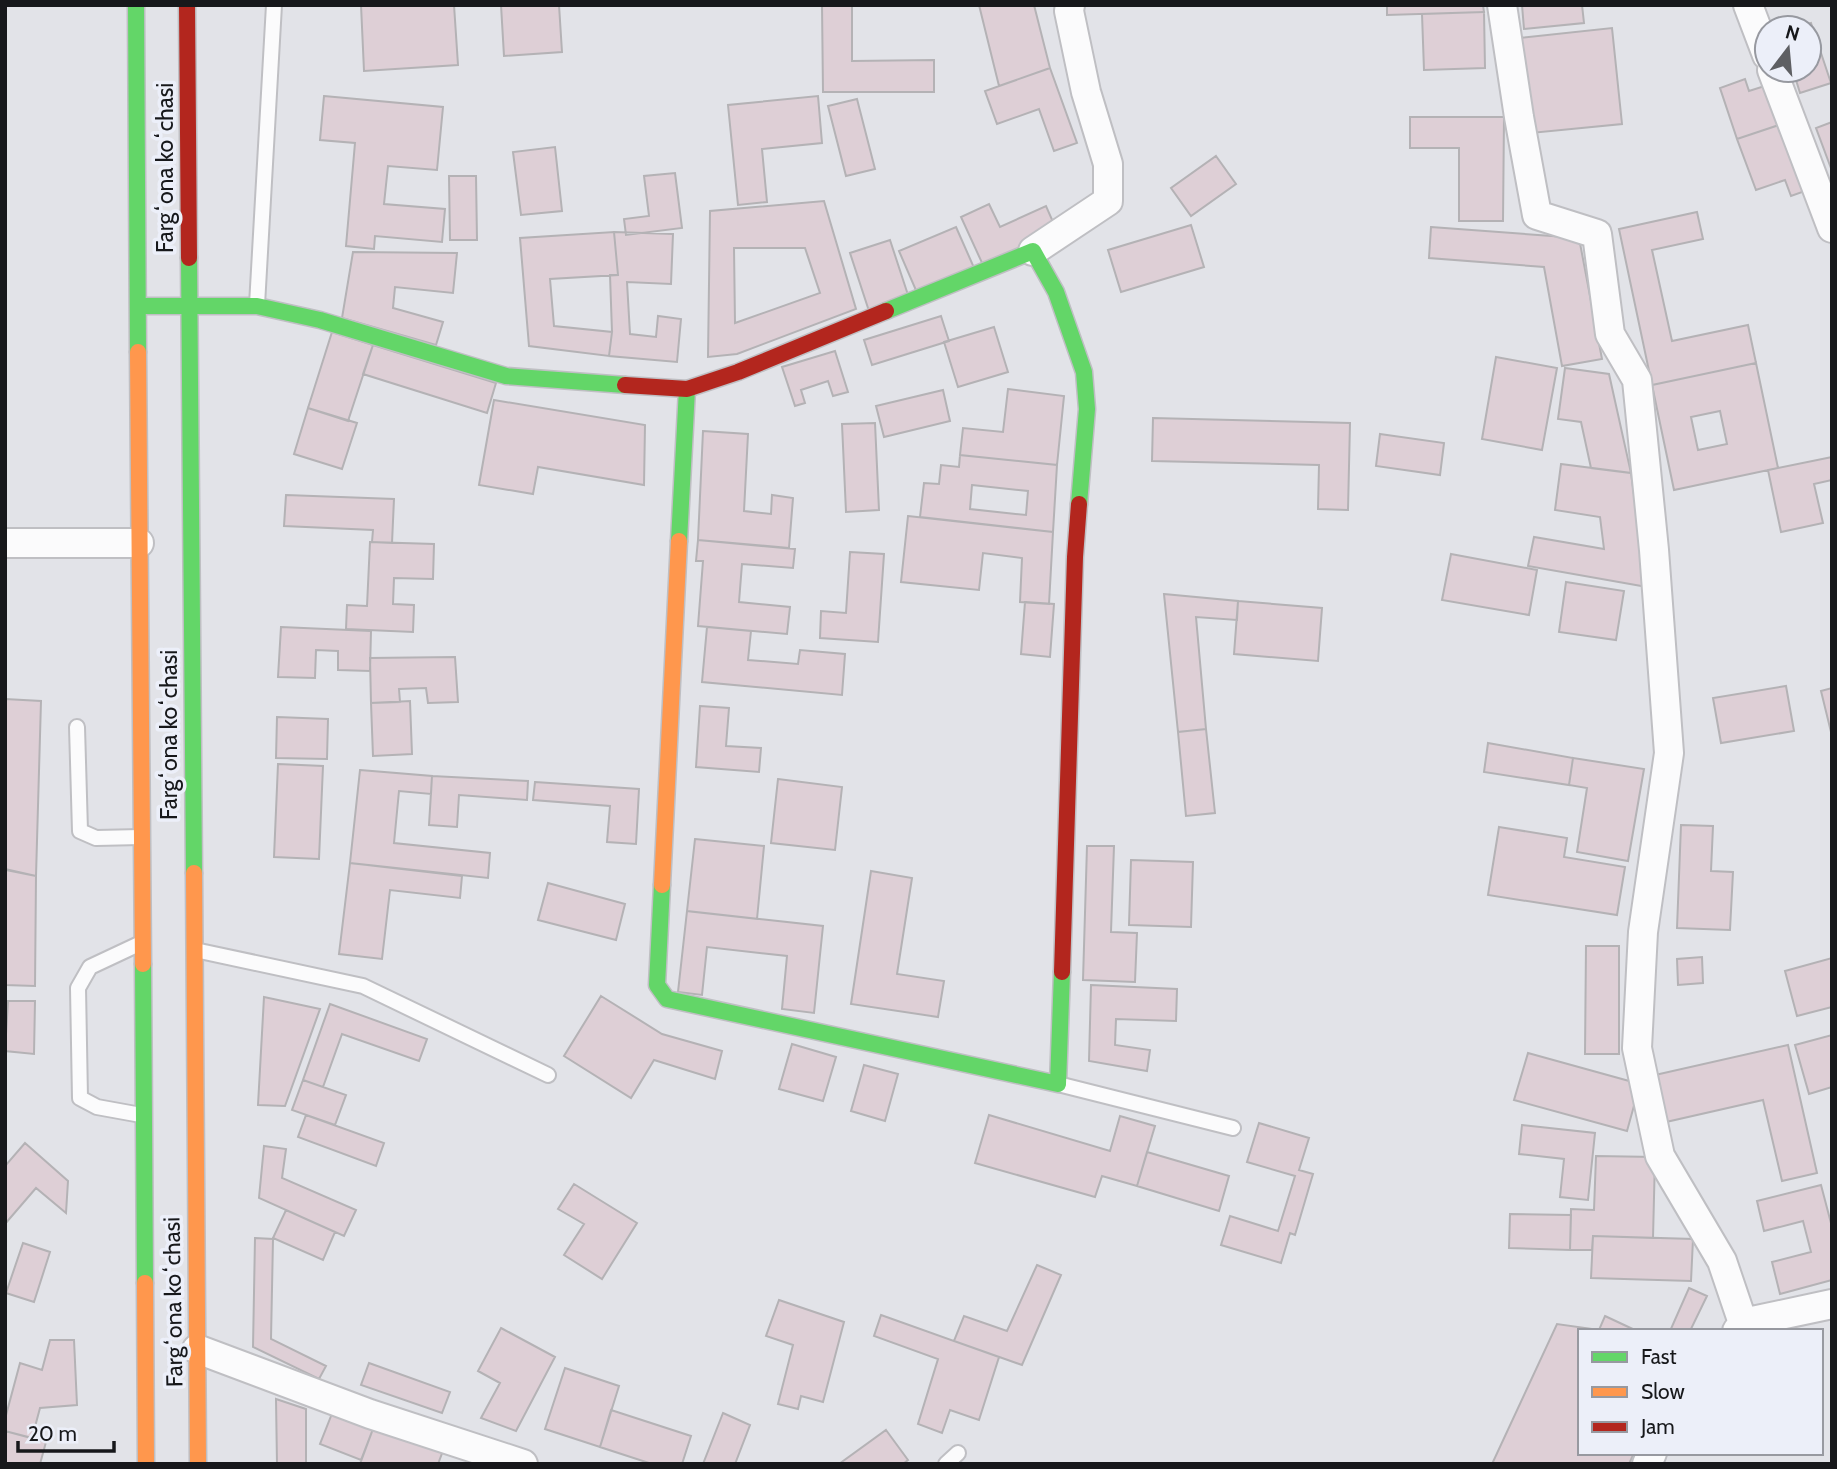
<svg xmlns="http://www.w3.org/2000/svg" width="1837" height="1469" viewBox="0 0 1837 1469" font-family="Cabin,sans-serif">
<rect width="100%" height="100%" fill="#e2e3e8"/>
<path fill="#decfd6" stroke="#b4b2b5" stroke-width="2" fill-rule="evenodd" d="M361,5H454L458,65L364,71Z
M501,5H559L562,52L504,56Z
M822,5H852V61L934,60V92H823Z
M979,5H1034L1050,68L999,86Z
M1387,5H1483L1484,12L1387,15Z
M1522,5H1582L1584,23L1524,29Z
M1484,12L1485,68L1424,70L1422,14Z
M1811,23L1831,83L1800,93L1793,70H1809V28H1794Z
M1612,28L1622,124L1531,133L1520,38Z
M1050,68L1077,143L1054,151L1039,109L997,124L985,91Z
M1745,79L1749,91L1771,84L1785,123L1737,139L1720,88Z
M324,96L443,107L437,170L388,166L384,204L445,209L442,242L375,236L374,249L346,246L355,143L320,140Z
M818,96L822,143L762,149L767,202L738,205L728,105Z
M857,99L875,169L846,176L828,106Z
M1410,117H1504L1503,221H1459V148H1410Z
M1832,122V171L1816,128Z
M1785,123L1808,190L1791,196L1785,180L1756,190L1737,139Z
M555,147L562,211L521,215L513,152Z
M1216,156L1236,184L1191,216L1171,188Z
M675,173L682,228L626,235L624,219L649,216L644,176Z
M449,176H476L477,240H450Z
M824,201L856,309L737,354L708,357L710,211ZM734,248H805L820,293L735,323Z
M989,204L1000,227L1046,206L1057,231L983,265L961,217Z
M1697,212L1703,239L1652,250L1672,341L1748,325L1756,363L1652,385L1619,229Z
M1191,225L1204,267L1121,292L1108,250Z
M956,227L975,270L918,295L899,251Z
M1431,227L1579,238L1602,359L1562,366L1544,267L1429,258Z
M614,232L618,275L550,279L554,326L612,332L609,356L529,346L520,238Z
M614,232L673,234L671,284L627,282L630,334L656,337L658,316L681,319L677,362L609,356L612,332L610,275H618Z
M890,240L909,298L869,311L850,253Z
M353,252L457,253L453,293L395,287L393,308L443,322L436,345L342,318Z
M941,316L949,341L872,365L864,340Z
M994,327L1008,372L958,387L944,342Z
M332,332L373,345L348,421L308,408Z
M373,345L496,383L487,413L363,374Z
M835,351L848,392L833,396L828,381L801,390L805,403L795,406L782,367Z
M1496,357L1557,368L1542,450L1482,439Z
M1756,363L1778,468L1674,490L1652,385ZM1720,411L1727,444L1698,450L1691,417Z
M1565,368L1609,374L1631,473L1591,468L1581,422L1558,419Z
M1008,389L1064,396L1057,465L960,455L963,428L1003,432Z
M943,390L950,421L884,437L876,406Z
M494,400L645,425L644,485L538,467L533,494L479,485Z
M308,408L357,423L342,469L294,454Z
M1153,418L1350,423L1348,510L1318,509L1319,465L1152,461Z
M875,423L879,510L846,512L842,424Z
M703,431L748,434L744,511L771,514L772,495L793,498L789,548L698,540Z
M1380,434L1444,443L1440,475L1376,466Z
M960,455L1057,465L1053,532L920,517L924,483L939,484L941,465L959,467ZM972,485L1028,491L1026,515L970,509Z
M1832,457V480L1814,484L1823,523L1781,532L1768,470Z
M1561,464L1631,473L1647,587L1528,566L1534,537L1604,549L1600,517L1555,510Z
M286,495L394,499L392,543L372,542L373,530L284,526Z
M908,516L1053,532L1049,604L1020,602L1022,558L983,553L979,590L901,582Z
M698,540L795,549L793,568L742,564L739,602L790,607L787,634L698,626L703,561H696Z
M370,542L434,544L433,579L394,578L393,604L414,605L413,632L346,629L347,605L367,606Z
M850,552L884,554L878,642L820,638L821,611L846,613Z
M1451,554L1537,570L1529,615L1442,600Z
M1566,582L1624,591L1616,640L1559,632Z
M1164,594L1238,601L1237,620L1196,617L1206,729L1178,732Z
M1238,601L1322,608L1318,661L1234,654Z
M1025,602L1054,604L1050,657L1021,654Z
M281,627L371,631L370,671L338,670V651L316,650L315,678L278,677Z
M707,627L751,631L748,660L798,664L800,650L845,654L842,695L702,682Z
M455,657L458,702L428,703L426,688L399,689L400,702L371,703L370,658Z
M1786,686L1794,731L1721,743L1713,698Z
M1832,688V732H1831L1821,691Z
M5,699L41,701L36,876L5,869Z
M410,701L412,754L373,756L371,703Z
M700,706L729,708L726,746L761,748L759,772L696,767Z
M277,717L328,719L327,759L276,758Z
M1206,729L1215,813L1186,816L1178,732Z
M1488,743L1573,758L1569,785L1484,772Z
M1573,758L1644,769L1628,861L1577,852L1587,788L1569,785Z
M278,764L323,766L319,859L274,857Z
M360,770L432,776L431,794L399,791L394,843L490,853L488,878L350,863Z
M432,776L528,781L527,800L459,795L457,827L429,825Z
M778,779L842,787L835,850L771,843Z
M535,782L639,789L636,844L607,842L610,806L533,800Z
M1681,825L1713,826L1711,871L1733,872L1730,930L1677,928Z
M1499,827L1567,838L1564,857L1625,867L1617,915L1488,895Z
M695,839L764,846L757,919L687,911Z
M1087,846H1114L1111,932L1137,933L1135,982L1083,980Z
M1131,860L1193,862L1191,927L1129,925Z
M350,863L462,876L460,898L390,890L382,959L339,954Z
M6,870L36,876L35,986L5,985Z
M871,871L912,878L897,974L944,981L938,1017L851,1004Z
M548,883L625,904L616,940L538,920Z
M687,911L823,926L814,1013L782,1009L787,956L707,947L702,995L678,992Z
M1586,946H1619V1054H1585Z
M1702,957L1703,983L1678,985L1677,959Z
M1832,958V1007L1797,1016L1785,971Z
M1091,985L1177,989L1176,1021L1116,1019L1115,1045L1150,1050L1147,1071L1089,1061Z
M601,996L662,1034L722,1051L715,1079L654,1060L631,1098L564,1056Z
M264,997L320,1009L285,1106L258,1105Z
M8,1001H35L34,1054L5,1051Z
M330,1004L427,1039L419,1061L342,1034L323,1087L303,1080Z
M1832,1035V1087L1809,1094L1795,1045Z
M792,1044L836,1057L823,1101L779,1089Z
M1788,1045L1817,1173L1782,1181L1763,1100L1666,1122L1655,1075Z
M1528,1053L1640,1084L1627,1131L1514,1100Z
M864,1065L898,1074L885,1121L851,1111Z
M303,1080L346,1095L335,1125L292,1110Z
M306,1115L384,1143L376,1166L298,1137Z
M989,1115L1110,1151L1120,1116L1155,1126L1137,1186L1102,1176L1095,1197L975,1163Z
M1259,1123L1309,1138L1299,1170L1313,1174L1295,1235L1290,1233L1281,1263L1221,1245L1230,1216L1278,1231L1295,1176L1247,1162Z
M1522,1125L1595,1133L1588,1200L1560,1197L1564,1159L1519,1154Z
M25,1143L68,1181L66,1213L36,1188L5,1224V1166Z
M264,1146L286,1149L282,1178L356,1210L344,1236L259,1198Z
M1147,1152L1229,1176L1219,1211L1137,1186Z
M1596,1156L1655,1157L1653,1238L1593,1236L1592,1250H1570L1571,1209L1594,1210Z
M574,1184L637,1223L602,1279L564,1255L584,1224L558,1209Z
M1821,1185L1832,1227V1280L1780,1294L1772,1262L1811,1252L1803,1221L1764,1231L1757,1201Z
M286,1210L335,1232L323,1260L273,1238Z
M1510,1214L1571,1215L1570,1250L1509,1248Z
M1593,1236L1693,1239L1691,1281L1591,1278Z
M255,1238L273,1239L271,1339L326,1366L319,1379L253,1347Z
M23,1243L50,1252L34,1302L6,1293Z
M1037,1265L1061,1275L1022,1365L954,1341L964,1316L1007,1331Z
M1689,1288L1707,1296L1690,1331H1670Z
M779,1300L844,1322L823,1402L801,1396L798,1409L778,1404L793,1345L766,1336Z
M881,1315L999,1357L979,1420L950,1410L942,1433L918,1424L938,1359L874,1336Z
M1605,1316L1637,1331H1580V1453H1634L1629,1464H1492L1557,1324L1599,1330Z
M501,1328L555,1357L516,1431L481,1418L500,1383L478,1371Z
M50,1340H74L77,1405L40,1408L32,1438L5,1431V1419L20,1363L42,1370Z
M369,1363L450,1392L442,1413L361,1385Z
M565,1368L619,1386L600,1447L545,1429Z
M276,1399L306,1409V1464H277Z
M335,1406L376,1421L361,1460L320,1444Z
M611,1410L691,1436L682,1464H652L600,1447Z
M723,1413L750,1425L735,1464H703Z
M376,1421L444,1448L438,1464H360Z
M886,1430L908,1460L903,1464H839Z
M5,1431L46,1442L40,1464H5Z"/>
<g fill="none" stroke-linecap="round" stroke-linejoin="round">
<g stroke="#bfbfc3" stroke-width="18">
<path id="lane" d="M257,305L274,5
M77,727L80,831L96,838L141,837
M139,944L90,967L78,988L80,1098L97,1107L141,1115
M195,950L363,986L548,1075
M1058,1084L1233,1128
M946,1464L958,1453"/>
</g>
<g stroke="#bfbfc3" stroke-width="32">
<path id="street" d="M1502,5L1519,117L1537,215L1597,234L1610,334L1637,380L1654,550L1669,753L1643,932L1637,1048L1660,1156L1722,1261L1743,1323
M1748,5L1767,55
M1772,70L1832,228
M1033,251L1108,201V164L1086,92L1069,11L1070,5
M5,543H139
M1737,1331L1743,1323L1832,1304
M197,1349L370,1414L523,1464
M1647,1464L1652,1453"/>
</g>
<g stroke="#bfbfc3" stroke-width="19">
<path id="fast" d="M136,5L138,352
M189,258L194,873
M139,306H257L320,320L506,376L625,385
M886,311L1033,251L1056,292L1084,372L1087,409L1079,504
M679,541L687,389
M662,885L657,985L667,999L1058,1084L1062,972
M143,964L145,1283"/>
</g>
<g stroke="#bfbfc3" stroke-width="19">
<path id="slow" d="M138,352L143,964
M194,873L198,1464
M662,885L679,541
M145,1283L146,1464"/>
</g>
<g stroke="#bfbfc3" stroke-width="19">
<path id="jam" d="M187,5L189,258
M625,385L687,389L738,372L886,311
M1062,972L1075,557L1079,504"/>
</g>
<use href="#lane" stroke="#fbfbfc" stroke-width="14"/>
<use href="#street" stroke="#fbfbfc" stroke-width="28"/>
<use href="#fast" stroke="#63d668" stroke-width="16"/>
<use href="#slow" stroke="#ff974d" stroke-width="16"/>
<use href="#jam" stroke="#b3261e" stroke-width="16"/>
</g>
<g text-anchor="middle" stroke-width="7" stroke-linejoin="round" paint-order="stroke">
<g font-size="23" fill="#17181b" stroke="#eceff9">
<text transform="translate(165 168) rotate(-90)" y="8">Fargʻona koʻchasi</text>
<text transform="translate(169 735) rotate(-90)" y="8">Fargʻona koʻchasi</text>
<text transform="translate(173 1302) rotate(-91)" y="8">Fargʻona koʻchasi</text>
</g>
</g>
<rect width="1837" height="1469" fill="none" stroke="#17181b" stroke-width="14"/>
<rect x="1578" y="1329" width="245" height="126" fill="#eceff9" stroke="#9799a0" stroke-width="2"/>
<rect x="1592" y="1352" width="35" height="10" fill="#63d668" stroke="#9799a0" stroke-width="2"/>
<text x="1641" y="1364" font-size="21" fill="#17181b">Fast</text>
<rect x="1592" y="1387" width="35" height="10" fill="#ff974d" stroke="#9799a0" stroke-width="2"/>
<text x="1641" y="1399" font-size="21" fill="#17181b">Slow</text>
<rect x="1592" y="1422" width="35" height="10" fill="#b3261e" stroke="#9799a0" stroke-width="2"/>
<text x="1641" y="1434" font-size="21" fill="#17181b">Jam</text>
<g transform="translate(1788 49) rotate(16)"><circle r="33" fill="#eceff9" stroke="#9799a0" stroke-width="2"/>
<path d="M0-5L12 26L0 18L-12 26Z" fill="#5e5f63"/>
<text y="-10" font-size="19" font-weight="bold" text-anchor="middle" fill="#17181b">N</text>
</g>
<path d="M18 1441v10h96v-10" fill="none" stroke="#17181b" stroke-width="3.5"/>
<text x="28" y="1441" font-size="21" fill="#17181b" stroke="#eceff9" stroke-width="5" paint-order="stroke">20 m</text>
</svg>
